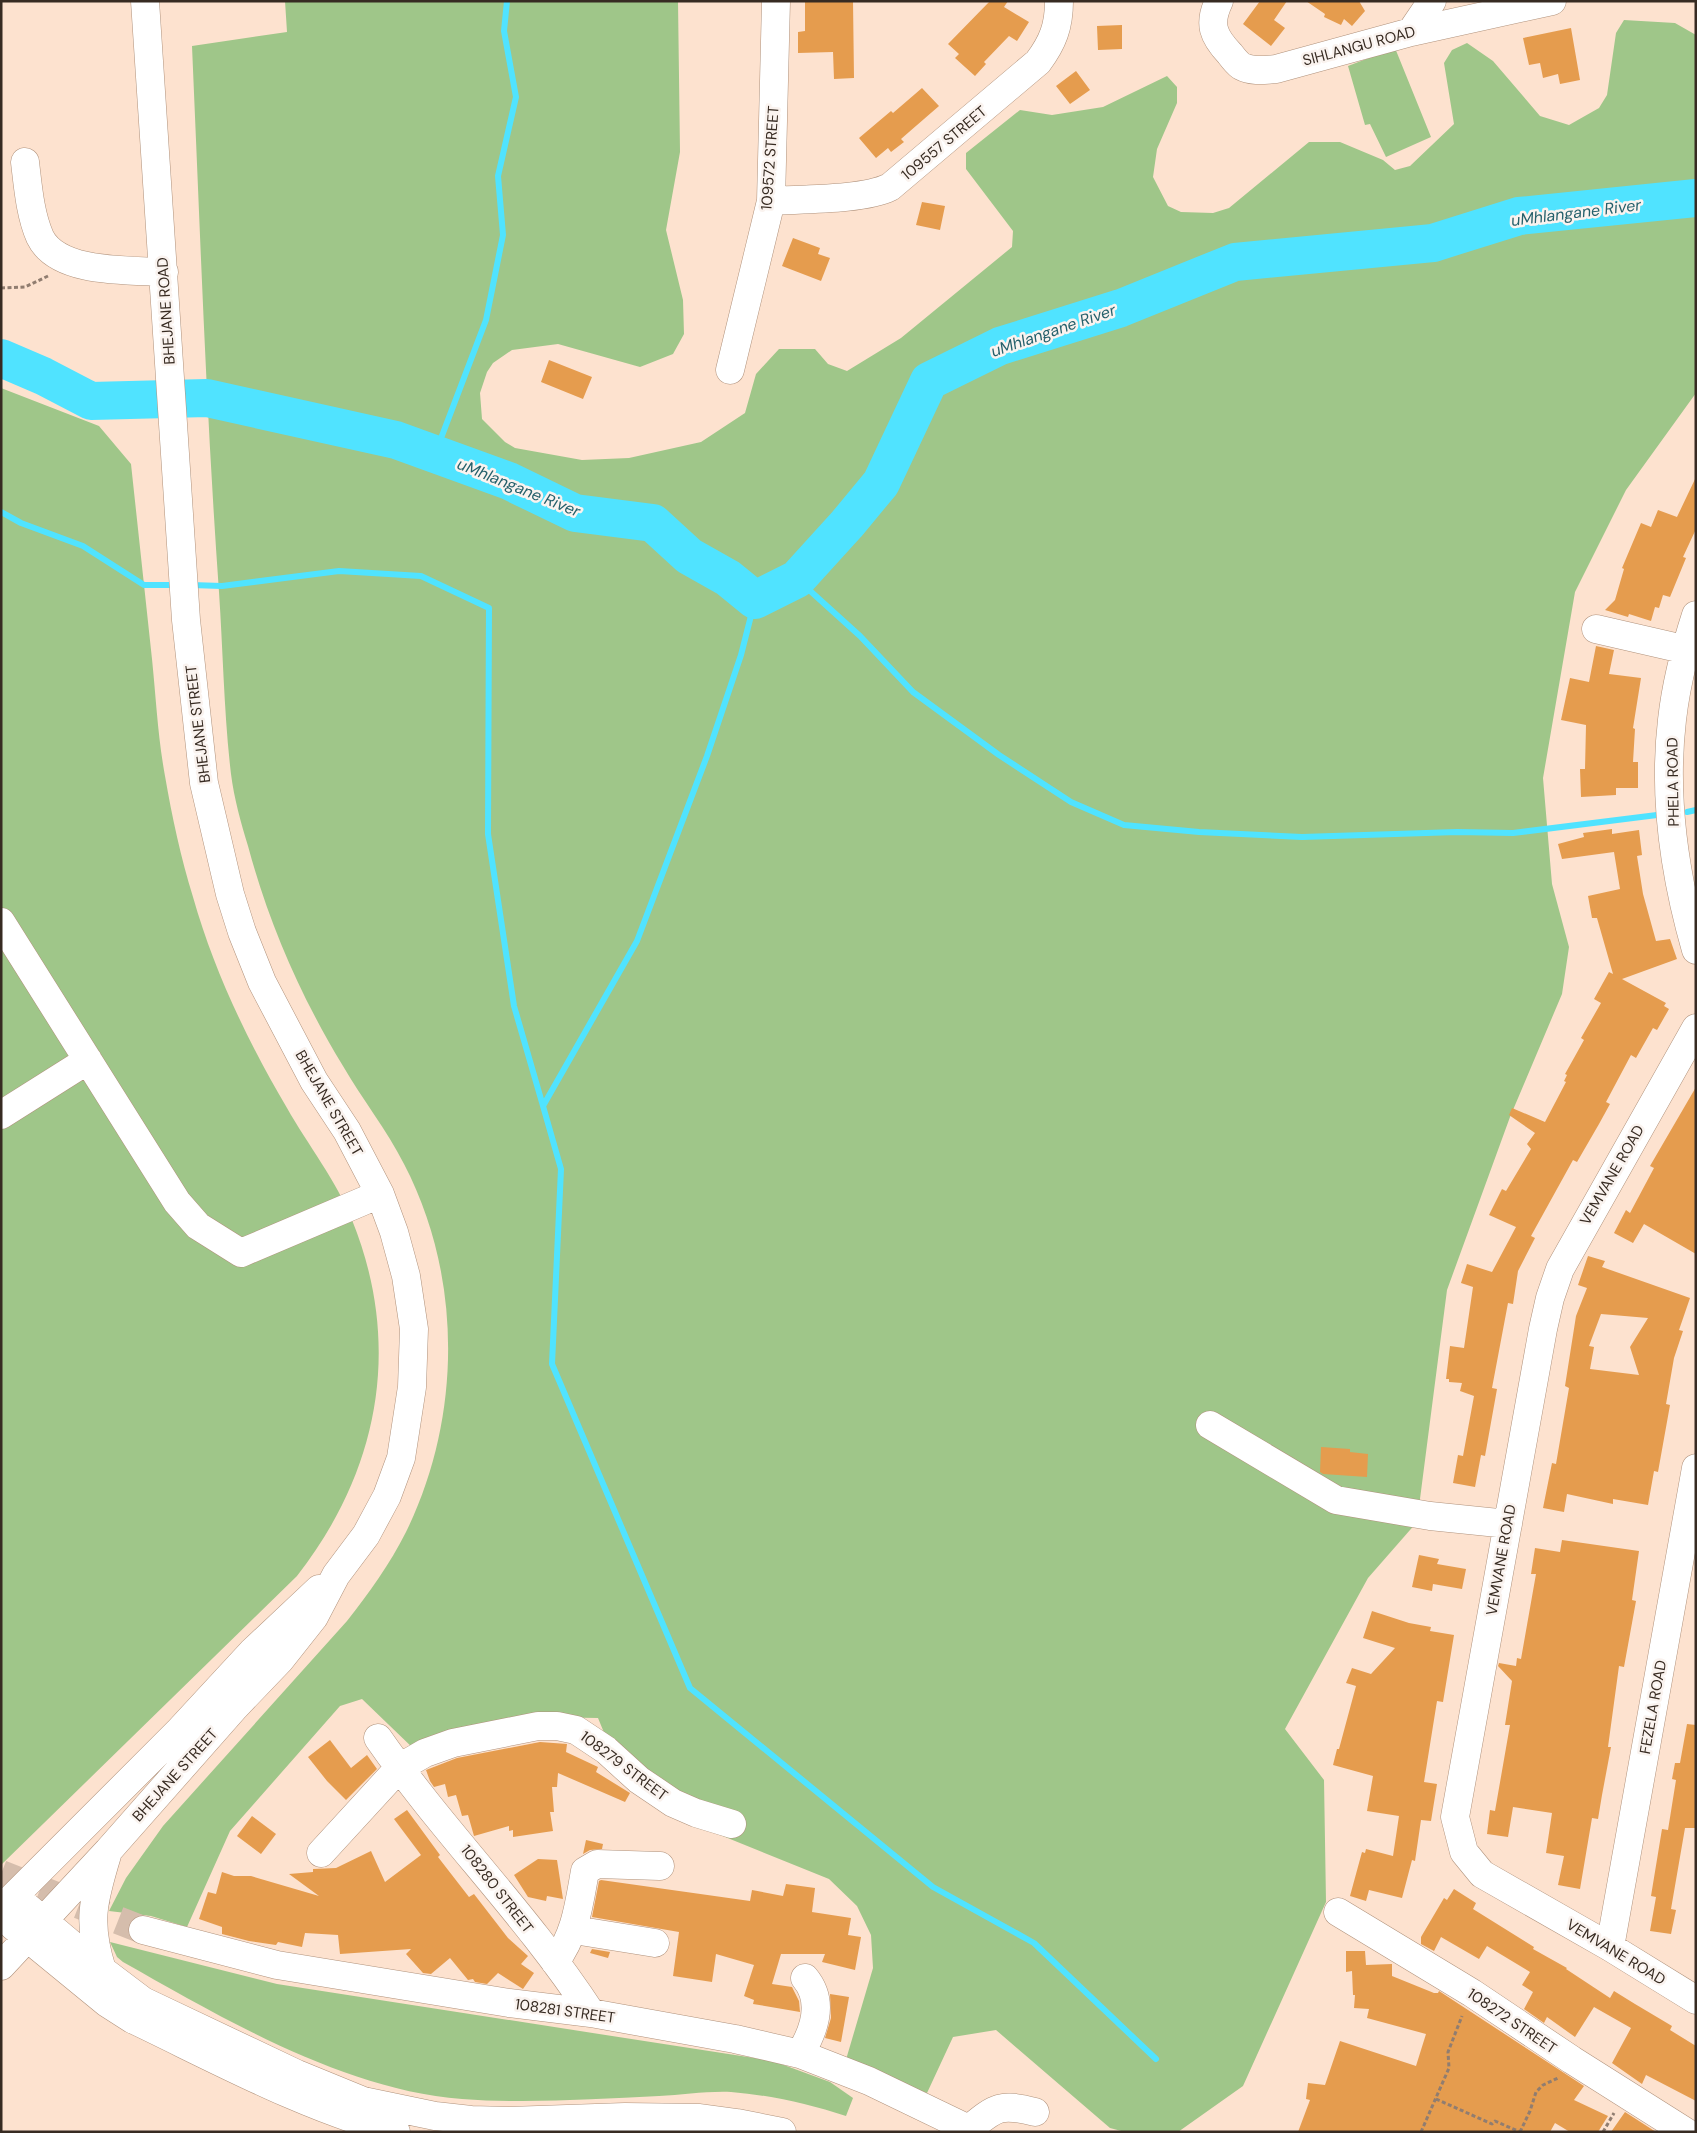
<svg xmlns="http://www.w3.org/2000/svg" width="1697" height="2133" viewBox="0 0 1697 2133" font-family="'DM Sans',sans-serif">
<rect width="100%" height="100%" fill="#fde2cf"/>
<path fill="#9fc689" d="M285,1H678L680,152L666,230L683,300L684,334L673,354L640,367L558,344L512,350L493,363L487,372L480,393L482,419L505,442L515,448L582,460L629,458L701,442L745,413L756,374L779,349H815L828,364L847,371L901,338L1012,247L1013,231L966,169V153L1020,110L1052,115L1103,107L1167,76L1177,87V103L1157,149L1153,177L1168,206L1181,212L1213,213L1229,208L1309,142H1340L1383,160L1395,170L1410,166L1454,124L1444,63L1452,50L1467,43L1493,61L1540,116L1569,125L1599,108L1607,95L1616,33L1624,20L1675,23L1696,35V393L1626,490L1575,592L1543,778L1552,884L1569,947L1562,994L1510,1117L1447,1290L1417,1522L1368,1578L1285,1729L1324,1780L1326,1902L1243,2086L1178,2132H1125L1110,2128L996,2030L953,2037L927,2093L845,2063L873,1968L871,1935L857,1906L829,1879L661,1811L605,1735L598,1718L537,1717L416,1751L362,1699L340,1706L230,1831L187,1927L151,1916L109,1911L126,1878L163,1826L347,1621C369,1593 390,1564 406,1532C462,1418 463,1277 404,1164C387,1130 362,1099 343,1066C301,997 269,924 248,846C241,823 234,798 231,774C224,715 223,651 219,592C206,410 200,228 192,46L287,32Z
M1395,48L1431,137L1386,157L1370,124L1365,125L1348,66Z
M1,388L99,426L131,464C138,529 145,594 152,659C156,698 158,738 165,776C172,817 181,858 193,897C214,971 248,1042 287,1108C308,1145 336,1180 352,1220C403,1346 379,1471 297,1576L1,1865Z
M110,1942L277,1984L773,2061L830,2082L853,2098L846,2116C808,2104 770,2095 731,2092C707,2091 682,2095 659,2096C593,2099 527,2104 462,2099C344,2090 224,2019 123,1962L117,1957Z"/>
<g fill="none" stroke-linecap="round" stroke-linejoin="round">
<path stroke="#50e3ff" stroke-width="6" d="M435,454L486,320L503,235L498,176L516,97L504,31L507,1
M1,512L21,523L83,546L144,585H178
M797,579L860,636L913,692L999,755L1071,802L1124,825L1199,832L1302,837L1457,832L1513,833L1657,815
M191,585L222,586L339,571L421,576L489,608L488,834L514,1006L543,1106
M755,600L741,655L707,756L637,941L543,1106L561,1169L552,1364L690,1688L933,1887L1034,1943L1156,2059
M1687,812L1696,810"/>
<path stroke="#50e3ff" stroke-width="38" d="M1,358L43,376L91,401L207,398L396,440L509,481L575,513L653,523L689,556L728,578L755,600L797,579L847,524L881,483L929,381L1000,346L1121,308L1235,262L1433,243L1519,216L1696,198"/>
</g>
<path fill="#e59c4e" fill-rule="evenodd" d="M805,1H853L854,78L834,79L833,52L798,53V32L805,31Z
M990,1H1008L1004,7L1029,22L1017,41L1009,36L984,62L986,64L975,76L955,58L959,54L948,44Z
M1260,1H1287L1274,20L1285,28L1271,46L1243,24Z
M1306,1H1359L1365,11L1352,26L1344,19L1341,25L1324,17L1325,14Z
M1122,25V49L1098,50L1097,26Z
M1571,28L1580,80L1560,84L1558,74L1543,78L1540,63L1529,65L1523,38Z
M1076,71L1090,90L1070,104L1056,86Z
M922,88L939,106L909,132L901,139L904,142L891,152L888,148L876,158L859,138L891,111L893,113Z
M922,202L945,206L940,230L916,225Z
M793,238L820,248L818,254L830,258L821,281L782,266Z
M549,360L592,377L583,399L541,382Z
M1696,477V529L1683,557L1686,558L1670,597L1663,595L1659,608L1655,607L1651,621L1629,614L1628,617L1605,610L1615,600L1624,569L1622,568L1641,523L1651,527L1658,510L1677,517Z
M1596,646L1614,650L1609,674L1641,678L1633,728L1635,729L1633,762H1638V788H1616V795L1581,797L1580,769H1585L1586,725L1561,720L1570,678L1589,682Z
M1612,829V834L1639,830L1642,855L1637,856L1643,894L1656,941L1670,939L1677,959L1622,979L1666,1003L1664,1006L1669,1009L1657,1030L1653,1028L1636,1058L1631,1055L1606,1102L1610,1104L1599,1124L1577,1162L1573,1160L1531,1236L1535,1238L1518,1271L1513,1304L1508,1303L1492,1388L1497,1389L1485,1456L1481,1455L1475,1487L1453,1483L1458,1455L1463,1456L1474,1396L1460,1391L1462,1383L1449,1382V1379H1446L1450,1346L1464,1348L1473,1287L1461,1283L1467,1264L1492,1272L1516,1227L1489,1215L1502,1189L1506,1191L1531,1149L1527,1144L1535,1133L1509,1115L1512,1108L1545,1122L1566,1082L1564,1081L1567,1075L1565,1074L1584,1040L1581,1038L1601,1003L1594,999L1609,972L1613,974L1597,918H1592L1588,896L1620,889L1614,852L1562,859L1558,844L1584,837L1583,833Z
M1696,1087V1254L1644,1224L1633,1243L1614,1233L1626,1210L1630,1213L1654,1168L1650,1166Z
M1588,1256L1605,1261L1602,1267L1690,1298L1679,1330L1683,1331L1674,1358L1666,1404L1670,1405L1658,1472L1654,1471L1648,1505L1613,1499V1504L1567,1494L1564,1512L1543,1508L1552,1463L1556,1464L1569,1388L1565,1386L1576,1316L1587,1288L1578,1285ZM1601,1314L1648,1318L1630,1347L1639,1375L1590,1369L1594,1347L1589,1346Z
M1321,1447L1350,1449V1452L1368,1454L1367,1477L1323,1474L1320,1472Z
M1562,1540L1639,1551L1632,1600L1636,1601L1624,1667L1619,1666L1608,1747H1611L1602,1795L1598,1819L1592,1818L1580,1889L1558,1885L1564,1856L1546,1853L1552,1813L1513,1807L1508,1837L1487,1834L1490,1810L1495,1811L1510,1725H1505L1512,1681L1498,1666L1499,1663L1516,1666L1517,1658L1521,1659L1536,1574H1531L1535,1548L1560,1552Z
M1419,1555L1439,1559L1437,1564L1466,1569L1462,1589L1433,1584L1432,1591L1412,1587Z
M1372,1611L1409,1623L1431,1627L1430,1631L1454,1635L1443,1702L1437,1701L1424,1782L1437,1784L1431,1821L1421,1820L1415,1861L1412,1860L1402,1898L1369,1890L1366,1901L1350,1896L1362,1852L1365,1853L1366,1849L1393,1856L1399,1816L1367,1811L1373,1776L1333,1765L1337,1749H1339L1356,1686L1346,1683L1352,1668L1371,1674L1395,1648L1363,1638Z
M1687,1724L1696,1725V1828H1685L1671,1909L1676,1910L1671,1934L1650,1931L1656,1897L1651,1896L1662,1829L1668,1830L1676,1780L1672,1779L1675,1763H1680Z
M330,1740L351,1768L367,1755L377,1769L346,1800L327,1781L308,1757Z
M540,1742L567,1744L566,1752L598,1767L596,1772L630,1793L625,1802L558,1773L557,1787H552L554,1812H550L553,1831L513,1837V1830L509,1831V1826L474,1836L468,1815L462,1816L456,1795L448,1797L445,1784L434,1787L430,1781L426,1770L457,1758Z
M407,1810L440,1855L438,1857L469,1897L474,1894L508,1938L528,1956L521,1964L534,1973L523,1989L498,1973L487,1984L475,1982L473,1979L468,1980L450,1958L431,1974L423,1973L406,1954L411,1949L340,1954L338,1935L305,1933L302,1947L278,1942L276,1945L249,1941L222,1934V1927L199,1919L208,1892L216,1894L222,1872L234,1876H251L319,1896L289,1874L313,1872V1869L336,1868L371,1851L385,1882L421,1855L394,1819Z
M252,1816L276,1834L261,1854L237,1836Z
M586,1840L603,1844L602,1849L590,1850L583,1854Z
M538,1859L557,1860L563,1899L547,1896L546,1901L528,1897L514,1875Z
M601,1880L750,1901L752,1890L783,1896L786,1884L815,1888L812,1912L851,1918L848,1935L861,1937L855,1970L822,1962L825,1954H781L772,1984L792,1987L799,2001L800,2012L753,2004L754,2000L744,1996L754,1965L716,1954L712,1982L673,1976L679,1932L592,1917L599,1881Z
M1454,1889L1476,1903L1473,1909L1534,1947L1533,1949L1567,1968L1566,1969L1610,1998L1614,1991L1635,2004L1672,2026L1670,2030L1696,2046V2101L1646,2075L1642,2084L1612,2063L1631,2028L1594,2007L1575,2037L1547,2017L1544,2023L1524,2009L1533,1992L1522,1985L1530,1972L1487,1946L1479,1959L1441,1937L1434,1951L1421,1944V1937L1444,1898L1447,1900Z
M592,1949L610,1952L608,1958L590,1953Z
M1346,1951H1365L1366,1965L1392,1964V1976L1434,1993H1438L1439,1991L1584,2086L1574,2100L1608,2116L1598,2132H1570L1555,2123L1550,2132H1298L1310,2100L1306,2099L1308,2083L1325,2085L1340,2041L1416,2066L1426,2034L1367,2018L1369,2009L1354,2008L1355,1995H1353L1352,1971L1346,1972Z
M830,1994L849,1997L841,2042L825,2038L831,2018Z
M1625,2112L1656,2132H1611Z"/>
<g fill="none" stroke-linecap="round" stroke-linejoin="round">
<path stroke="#d5bdac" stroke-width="28" stroke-dasharray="28 14" stroke-linecap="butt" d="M1,1874L143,1930"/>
<g stroke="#b0927c" stroke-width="29">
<path id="minor" d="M1219,1C1208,24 1213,36 1230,54C1233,58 1237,63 1241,66C1252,72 1264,70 1276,69L1411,32L1552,1
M1411,32L1432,1
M25,162C28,187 30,214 40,237C58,274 129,270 164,272
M771,201C802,199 864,200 890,187L1038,62C1053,42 1059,26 1059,1
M730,370L771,201L776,1
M1696,615C1685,649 1676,684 1672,720C1663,796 1675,877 1696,950
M1596,629L1696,652
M1,922L177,1202L198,1226L241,1253L380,1194
M1696,1028L1560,1269L1550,1298L1543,1329L1455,1817L1464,1852L1482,1874L1610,1947L1696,2000
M1,1115L88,1060
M1210,1425L1336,1500L1430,1516L1508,1524
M378,1738C444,1833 528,1916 591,2013
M321,1853L399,1768L425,1753L453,1743L538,1726H557L576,1730L606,1750L639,1780L673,1803L696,1813L732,1824
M14,1896L102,1970L143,2001L297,2074L363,2101L435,2116L471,2120L509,2121L625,2117L700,2118L737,2123L782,2132
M1,1909L178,1732L252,1652L319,1589
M1338,1912L1472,1993L1572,2060L1686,2132
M13,1926L107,2003L132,2019C218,2060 303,2107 396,2132
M143,1930L277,1965L509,2003L591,2013L735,2039L800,2054L869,2081L975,2132
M574,1930L655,1943
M1610,1947L1696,1468
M555,1962C576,1934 579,1904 585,1871L597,1864L660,1866
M1,1966L108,1851L235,1707L280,1660L314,1617L336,1575L366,1535L387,1496L401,1458L412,1387L414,1329L406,1276L394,1232L380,1194L347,1131L314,1081L262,982L242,932L230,894L204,783L186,620L145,1
M102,1970C87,1922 93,1901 107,1855
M800,2054C814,2031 825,2002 805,1978
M969,2129C996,2107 1000,2103 1035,2112"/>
</g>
<path stroke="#907d70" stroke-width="3" stroke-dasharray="4 2.5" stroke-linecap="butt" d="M1,288L25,287L48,276
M1436,2099L1492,2124L1495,2121L1520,2132
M1421,2132L1449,2068L1448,2052L1462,2016
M1520,2132L1530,2111L1536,2092L1543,2085L1558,2078
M1603,2132L1614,2113"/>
<use href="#minor" stroke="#fff" stroke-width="28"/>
</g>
<g text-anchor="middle" stroke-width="5" stroke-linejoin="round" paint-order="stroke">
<g font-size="15" fill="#372b22" stroke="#faf3ef">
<text transform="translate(1359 46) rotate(-15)" y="5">SIHLANGU ROAD</text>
<text transform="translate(944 143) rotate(-40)" y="5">109557 STREET</text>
<text transform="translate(770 158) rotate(-86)" y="5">109572 STREET</text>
<text transform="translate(166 311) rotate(-94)" y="5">BHEJANE ROAD</text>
<text transform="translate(198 724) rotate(-97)" y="5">BHEJANE STREET</text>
<text transform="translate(1673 782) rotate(-91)" y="5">PHELA ROAD</text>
<text transform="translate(329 1103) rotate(60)" y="5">BHEJANE STREET</text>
<text transform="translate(1612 1175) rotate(-60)" y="5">VEMVANE ROAD</text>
<text transform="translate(1501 1560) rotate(-80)" y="5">VEMVANE ROAD</text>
<text transform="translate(1653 1707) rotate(-80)" y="5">FEZELA ROAD</text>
<text transform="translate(624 1766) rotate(37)" y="5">108279 STREET</text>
<text transform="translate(175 1775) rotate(-48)" y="5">BHEJANE STREET</text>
<text transform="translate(497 1889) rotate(52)" y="5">108280 STREET</text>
<text transform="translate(1616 1952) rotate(31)" y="5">VEMVANE ROAD</text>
<text transform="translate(565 2011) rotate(8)" y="5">108281 STREET</text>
<text transform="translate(1512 2021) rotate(34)" y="5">108272 STREET</text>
</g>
<g font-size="16" font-style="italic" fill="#25606b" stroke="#faf3ef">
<text transform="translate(1576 212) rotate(-7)" y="6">uMhlangane River</text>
<text transform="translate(1053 330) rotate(-19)" y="6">uMhlangane River</text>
<text transform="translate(519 487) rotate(22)" y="6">uMhlangane River</text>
</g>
</g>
<rect width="1697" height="2133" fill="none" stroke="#372b22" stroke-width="5"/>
</svg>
